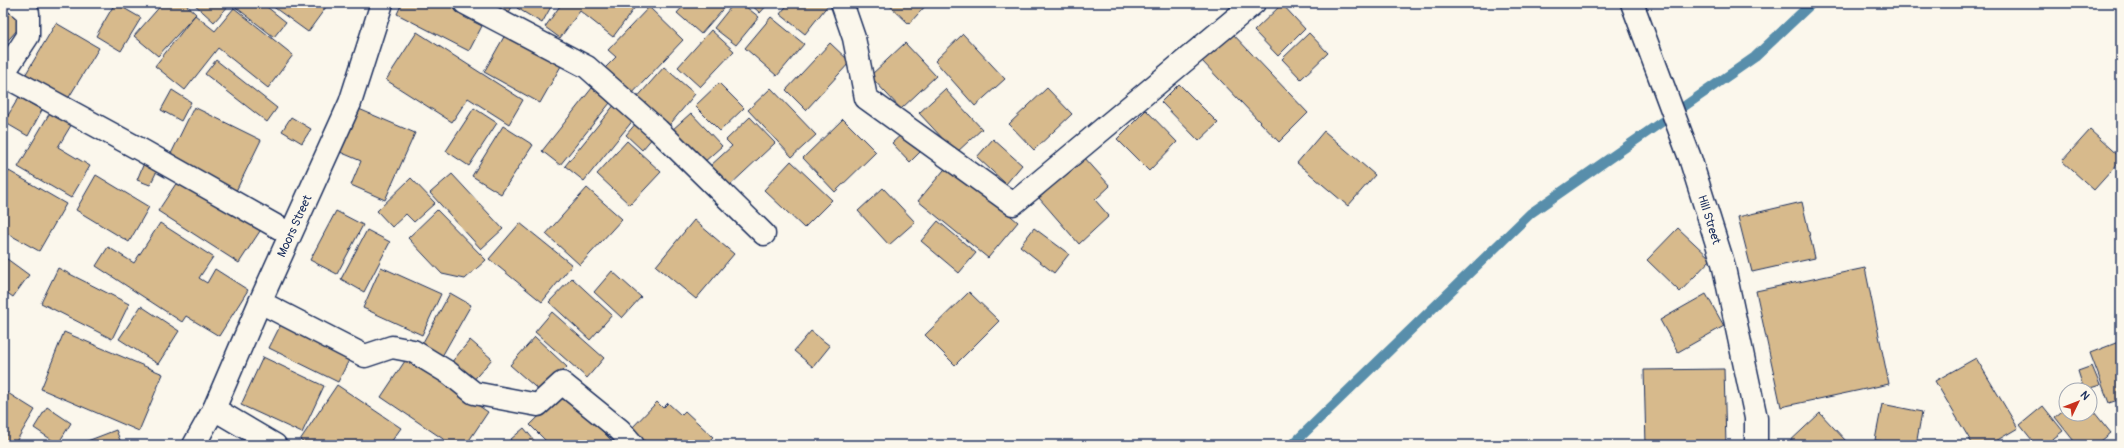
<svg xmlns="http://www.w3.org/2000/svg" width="2124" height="448" viewBox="0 0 2124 448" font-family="Pangolin,sans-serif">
<rect width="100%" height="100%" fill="#fbf7ec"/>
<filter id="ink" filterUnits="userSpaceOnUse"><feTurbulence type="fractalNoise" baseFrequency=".025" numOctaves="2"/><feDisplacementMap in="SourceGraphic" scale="8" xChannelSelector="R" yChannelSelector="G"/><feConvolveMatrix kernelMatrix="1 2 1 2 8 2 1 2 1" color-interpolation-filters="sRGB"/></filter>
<g filter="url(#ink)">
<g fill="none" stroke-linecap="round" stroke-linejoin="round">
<path stroke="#588eab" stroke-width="10" d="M1292,445L1531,213L1755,57L1812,3"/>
</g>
<path fill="#d7ba8c" stroke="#1b2f5e" d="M3,3L25,21L3,46Z
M115,3L141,18L121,51L96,36Z
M163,3H184L196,14L158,56L134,36Z
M193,3H231L214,22Z
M234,3H262L286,22L274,37L233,5Z
M268,3H329L308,32Z
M402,3H460L469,8L464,17L482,26L469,51L397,14Z
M482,3H514L507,16Z
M520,3H553L542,23L517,8Z
M562,3H638L613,37L580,11L560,38L545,27Z
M686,3H728L701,34L677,13Z
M734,3H741L759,17L736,45L714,28Z
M749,3H769L760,13Z
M789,3H826L828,5L805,34L780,14Z
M887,3H928L909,24Z
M1282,4L1305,29L1278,56L1254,31Z
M649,7L683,40L629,97L602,71L616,57L608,50Z
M234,8L293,55L268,88L218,48L185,90L155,66L195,15L215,31Z
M771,17L804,44L777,76L745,48Z
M56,23L99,48L66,102L24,77Z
M711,30L734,51L700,87L678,67Z
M417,32L523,100L509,124L468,98L452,122L386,80Z
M1231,32L1308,113L1279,142L1201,60Z
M1309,33L1328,53L1301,79L1282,59Z
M963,34L1005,79L975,106L935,61Z
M505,35L561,66L540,103L484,72Z
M830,43L850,62L806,110L786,90Z
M905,43L936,76L901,109L870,76Z
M216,60L277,108L267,122L205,74Z
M664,67L695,94L667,128L635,100Z
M719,83L744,108L720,131L695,106Z
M1179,84L1218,123L1199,141L1161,102Z
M592,88L610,103L560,165L542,151Z
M771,88L816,135L792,157L748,110Z
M1047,88L1072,114L1034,150L1009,124Z
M945,89L982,129L956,153L919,113Z
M172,90L191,102L181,121L161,110Z
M19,97L42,110L28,136L4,122Z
M55,104L76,117L58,147L90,166L71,198L18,167Z
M615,104L634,119L584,181L565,166Z
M194,107L261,140L235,193L168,160Z
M474,108L497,123L469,166L446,151Z
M359,109L415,133L385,200L351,185L361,161L340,152Z
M1146,110L1177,142L1149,171L1117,139Z
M691,113L722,146L703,163L672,130Z
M291,117L311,129L302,143L282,131Z
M750,117L775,143L728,187L709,167L732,146L726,140Z
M843,119L876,152L835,192L803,158Z
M637,122L654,136L642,150L626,135Z
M503,126L533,145L501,194L472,176Z
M2090,130L2121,158V160L2094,190L2062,161Z
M905,131L923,149L910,162L892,143Z
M1324,131L1375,175L1348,206L1297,163Z
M993,139L1022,165L1006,184L977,157Z
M627,141L661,172L630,205L597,174Z
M1084,157L1110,186L1095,200L1109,216L1079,244L1039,198Z
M791,161L832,200L804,228L764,190Z
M144,163L158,169L150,185L137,180Z
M949,164L1018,222L988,258L918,201Z
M9,171L66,204L39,251L3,231V181Z
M452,174L503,229L481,249L430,193Z
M96,175L149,207L129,242L76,210Z
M181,176L262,228L239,263L158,211Z
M411,178L435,203L414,222L406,214L392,227L377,211Z
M587,188L622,219L580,265L546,234Z
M883,188L915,222L889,245L858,211Z
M1802,202L1815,258L1752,272L1738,217Z
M437,210L486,260L465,279L442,274L408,238Z
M336,211L363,225L337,274L310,260Z
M694,220L734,254L696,299L656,266Z
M938,221L976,253L959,273L921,241Z
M160,223L213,257L199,278L207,283L215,269L248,290L219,336L186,316L182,322L96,266L108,247L134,263Z
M520,223L572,265L542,302L489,259Z
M1034,228L1069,254L1054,273L1020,246Z
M1678,228L1711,259L1680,292L1647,260Z
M367,230L390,242L364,292L341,279Z
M3,256L29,275L13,297L3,290Z
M381,267L441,294L422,335L363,308Z
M58,268L129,304L112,339L41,303Z
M1865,268L1889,384L1781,407L1756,291Z
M612,271L641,297L622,318L594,292Z
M572,278L612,315L590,340L549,302Z
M969,292L999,321L955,365L925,335Z
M450,293L471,305L441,358L421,346Z
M1706,294L1724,326L1678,352L1660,320Z
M141,306L179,331L158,364L119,339Z
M552,312L604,358L587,378L535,332Z
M284,318L353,352L338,382L269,348Z
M811,331L830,346L813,367L794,351Z
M64,332L163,374L139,431L41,389Z
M535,337L567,367L542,393L510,365Z
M470,340L492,359L471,383L450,364Z
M2121,341V399L2109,403L2090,353Z
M263,357L324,386L302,433L241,405Z
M407,358L488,412L466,445H452L381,397Z
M1976,358L2018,428L1989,445H1973L1935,381Z
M2092,366L2100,385L2084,390L2078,371Z
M1724,369L1726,445H1646L1644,370Z
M337,385L401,428L389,445H307L300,440Z
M3,390L35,410L14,445L3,444Z
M564,392L616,445H550L530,425Z
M657,402L663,408L668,403L681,415L685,411L713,437L705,445H643L629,431Z
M1882,404L1922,412L1916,445H1900L1875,440Z
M2043,406L2063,431L2045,445H2036L2020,425Z
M47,407L71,423L58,444L34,428Z
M2090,407L2111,433L2096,445H2077L2055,417L2066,408V414H2090Z
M1820,413L1846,441L1842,445H1786Z
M524,428L538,445H504Z
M116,430L122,445H77Z"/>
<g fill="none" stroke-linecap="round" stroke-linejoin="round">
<g stroke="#1b2f5e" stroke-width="25">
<g id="minor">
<path d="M465,3L587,67L658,130L764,234"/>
<path d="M842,3L854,38L866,98L1013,204L1254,3"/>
<path d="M3,74L28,36V13L16,3"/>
<path d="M3,75L143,151L290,234"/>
<path d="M260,302L365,356L392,347L413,351L449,373L474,393L538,405L562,383L620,430L633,445"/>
<path d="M214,409L275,445"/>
<path id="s1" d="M194,445L214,409L260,302L350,103L382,3"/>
</g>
</g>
<g stroke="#1b2f5e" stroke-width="25">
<g id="secondary">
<path id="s2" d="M1632,3L1690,158L1723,263L1756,418V445"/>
</g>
</g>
<use href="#minor" stroke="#fbf7ec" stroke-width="22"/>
<use href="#secondary" stroke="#fbf7ec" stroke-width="22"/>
</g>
</g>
<g text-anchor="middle" stroke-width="4" stroke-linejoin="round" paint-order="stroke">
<g font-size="12" fill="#1b2f5e" stroke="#fbf7ec">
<text dy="4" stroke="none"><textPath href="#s2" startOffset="230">Hill Street</textPath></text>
<text dy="4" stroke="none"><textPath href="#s1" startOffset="241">Moors Street</textPath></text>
</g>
</g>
<rect width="2124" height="448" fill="none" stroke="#fbf7ec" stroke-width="16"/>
<rect x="8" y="8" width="2108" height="432" fill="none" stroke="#1b2f5e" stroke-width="1.5" filter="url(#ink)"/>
<g transform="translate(2078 402) rotate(47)"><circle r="19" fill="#fbf7ec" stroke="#a1a7b3"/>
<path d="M0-3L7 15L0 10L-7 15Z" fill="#c8321e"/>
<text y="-6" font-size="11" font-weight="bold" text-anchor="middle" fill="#1b2f5e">N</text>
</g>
</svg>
